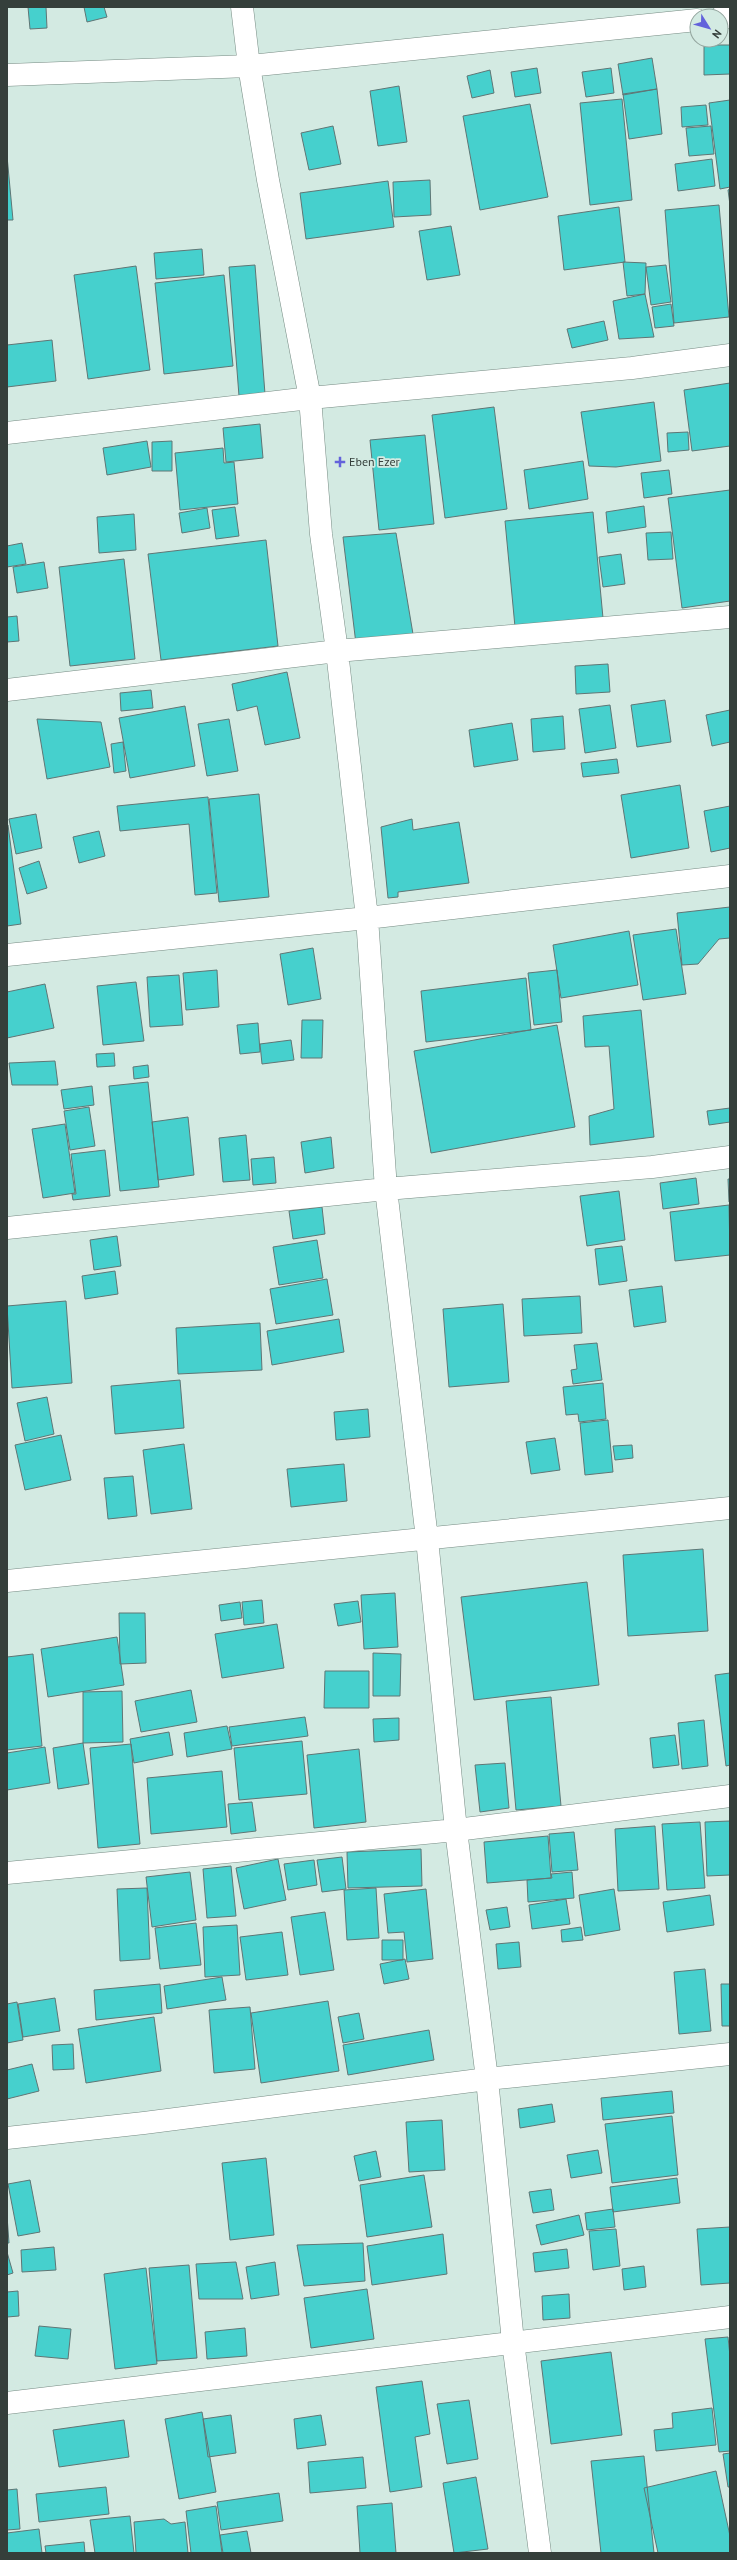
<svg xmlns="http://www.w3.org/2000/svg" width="737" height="2560" viewBox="0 0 737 2560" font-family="'PT Sans',sans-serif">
<rect width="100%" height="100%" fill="#d3eae2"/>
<path fill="#46d0cd" stroke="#5f7675" d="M28,7H46L47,28L30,29Z
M84,7H104L107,17L87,22Z
M704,45H730V74L704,75Z
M652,58L657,89L623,95L618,64Z
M537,68L541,93L515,97L511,72Z
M611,68L614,93L586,97L582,72Z
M490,70L494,93L472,98L467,76Z
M399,86L407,142L378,146L370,91Z
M657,89L662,134L629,139L623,94Z
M622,99L632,200L590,205L580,103Z
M730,100V187L720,189L709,103Z
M530,104L548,197L480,210L463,116Z
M706,105L708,125L682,127L681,107Z
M333,126L341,164L309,170L301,133Z
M711,126L714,154L689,156L686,128Z
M7,156L13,220H7Z
M712,159L715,186L678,191L675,164Z
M430,180L431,215L394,217L393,182Z
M388,181L394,227L306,239L300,193Z
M730,189V205L728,190Z
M719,205L729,317L674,323L665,210Z
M619,207L625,262L564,270L558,216Z
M451,226L460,275L427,280L419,231Z
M202,249L204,275L156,279L154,253Z
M623,262L646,263L645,294L627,296Z
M255,265L265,394L239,396L229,267Z
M666,265L671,302L651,305L646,267Z
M136,266L150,370L88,379L74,275Z
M224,275L233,366L164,374L155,283Z
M645,294L654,337L619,339L613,301Z
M671,304L674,326L655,328L652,307Z
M604,321L608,340L572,348L567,329Z
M52,340L56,381L7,387V345Z
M730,383V446L692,451L684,390Z
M654,402L661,461L616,467L589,466L581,412Z
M494,407L507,509L445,518L432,415Z
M260,424L263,458L226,462L223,428Z
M688,432L689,450L668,452L667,433Z
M425,435L434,524L379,530L370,440Z
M147,441L151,467L107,475L103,448Z
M172,441V471H152V442Z
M223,448L224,463L234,462L238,504L180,510L175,453Z
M583,461L588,499L529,509L524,470Z
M669,470L672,494L644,498L641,473Z
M730,490V601L682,608L668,498Z
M644,506L646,527L608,533L606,512Z
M235,507L239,536L216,539L212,510Z
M207,508L210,528L182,533L179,513Z
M593,512L603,618L515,627L505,521Z
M134,514L136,550L99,553L97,517Z
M671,532L673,559L648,560L646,533Z
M396,533L413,634L356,644L343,537Z
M266,540L278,646L161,660L148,554Z
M22,543L26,564L7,567V546Z
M621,554L625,584L603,587L599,557Z
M124,559L135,659L70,666L59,567Z
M44,562L48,588L17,593L13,567Z
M17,616L19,641L7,642V617Z
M608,664L610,692L576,694L575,666Z
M287,672L300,738L265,745L257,706L237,711L232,684Z
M151,690L153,708L121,711L120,693Z
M665,700L671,742L637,747L631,705Z
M610,705L616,748L585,753L579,709Z
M185,706L195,766L130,778L119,718Z
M730,710V742L712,746L706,715Z
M563,716L565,749L533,752L531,719Z
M37,719L101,722L110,767L47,779Z
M229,719L238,771L207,776L198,724Z
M512,723L518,760L474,767L469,730Z
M123,742L126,771L114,773L111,744Z
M617,759L619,773L583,777L581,763Z
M680,785L689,848L631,858L621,795Z
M259,794L269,897L219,902L209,799Z
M208,797L217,893L195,895L189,824L120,831L117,806Z
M730,806V848L711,852L704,811Z
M36,814L42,848L16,854L9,819Z
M412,819L413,830L459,822L469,883L398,892V897L388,898L381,827Z
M8,825L21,924L7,926V826Z
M99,831L105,856L79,863L73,837Z
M39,861L47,888L27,894L19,868Z
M730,907V938L719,939L698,964L682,965L677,913Z
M676,929L686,994L643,1000L633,935Z
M629,931L638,985L561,998L553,945Z
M313,948L321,999L288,1005L280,954Z
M217,970L219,1007L186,1010L183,973Z
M557,970L562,1022L534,1025L528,973Z
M179,975L183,1025L150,1027L147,977Z
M526,978L531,1030L426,1042L421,991Z
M136,982L144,1041L103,1045L97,986Z
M45,984L54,1028L7,1038V992Z
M641,1010L654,1137L590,1145L589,1116L614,1109L609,1046L585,1047L583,1016Z
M302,1020H323L322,1058H301Z
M258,1023L260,1052L240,1054L237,1025Z
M557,1025L575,1127L431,1153L414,1051Z
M291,1040L294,1060L262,1064L260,1044Z
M114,1053L115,1066L97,1067L96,1054Z
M55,1061L58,1085H12L9,1063Z
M148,1065L149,1077L134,1079L133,1067Z
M148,1082L159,1187L120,1191L109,1086Z
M92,1086L94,1105L64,1109L61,1090Z
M89,1107L95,1146L70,1150L64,1111Z
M730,1108V1122L709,1125L707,1111Z
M188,1117L194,1175L158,1180L152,1122Z
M65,1124L75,1193L43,1198L32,1129Z
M246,1135L250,1180L223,1182L219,1138Z
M331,1137L334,1168L305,1173L301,1142Z
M105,1150L110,1196L73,1200L72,1194H76L71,1154Z
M274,1157L276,1183L253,1185L251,1159Z
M696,1178L699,1204L663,1209L660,1183Z
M728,1179H730V1202H729Z
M619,1191L625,1240L587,1246L580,1196Z
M729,1205L730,1255L675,1261L670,1212Z
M322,1207L325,1234L293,1239L289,1211Z
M117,1236L121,1266L94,1270L90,1240Z
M317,1240L323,1278L279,1285L273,1247Z
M622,1246L627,1281L599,1285L595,1249Z
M115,1271L118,1294L85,1299L82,1276Z
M327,1279L333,1315L276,1324L270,1289Z
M662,1286L666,1322L634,1327L629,1290Z
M580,1296L582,1333L524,1336L522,1299Z
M66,1301L72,1383L12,1388L7,1306Z
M503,1304L509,1382L449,1387L443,1309Z
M339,1319L344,1352L272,1365L267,1331Z
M260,1323L262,1370L178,1374L176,1328Z
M597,1343L602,1380L573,1384L571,1370L577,1369L574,1345Z
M180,1380L184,1428L115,1434L111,1386Z
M603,1383L606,1419L579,1422L578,1414L566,1415L563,1387Z
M47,1397L54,1434L25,1441L17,1403Z
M368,1409L370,1437L336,1440L334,1412Z
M608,1420L613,1472L585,1475L580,1423Z
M61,1435L71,1480L25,1490L15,1445Z
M555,1438L560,1470L531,1474L526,1442Z
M184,1444L192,1509L151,1514L143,1450Z
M632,1445L633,1458L615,1460L613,1446Z
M344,1464L347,1501L291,1507L287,1469Z
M133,1476L137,1516L108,1519L104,1478Z
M703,1549L708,1631L628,1636L623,1555Z
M587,1582L599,1685L474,1700L461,1597Z
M395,1593L398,1647L364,1649L361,1595Z
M262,1600L264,1623L244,1625L242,1602Z
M358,1601L361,1622L338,1626L334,1604Z
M240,1602L242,1618L221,1621L219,1605Z
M119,1613H145L146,1663L120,1664Z
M277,1624L284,1668L222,1678L215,1634Z
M117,1637L124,1685L48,1697L41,1649Z
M373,1653L401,1654L400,1696H373Z
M33,1654L42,1746L7,1750V1657Z
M325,1671H369V1708H324Z
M730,1673V1765L726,1766L715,1675Z
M191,1690L197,1722L141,1732L135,1701Z
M122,1691L123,1742L83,1743V1692Z
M551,1697L561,1806L516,1810L506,1701Z
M305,1717L308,1736L232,1746L229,1727Z
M399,1718V1740L374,1742L373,1719Z
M704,1720L708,1766L682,1769L678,1723Z
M227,1726L232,1749L187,1757L184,1733Z
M169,1732L173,1755L134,1763L130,1739Z
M675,1735L679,1765L653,1768L650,1738Z
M302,1741L307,1794L239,1800L234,1748Z
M83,1743L89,1784L58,1789L53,1748Z
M131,1744L140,1844L98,1848L90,1748Z
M45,1747L50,1783L7,1790V1753Z
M359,1749L366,1822L314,1828L307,1755Z
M505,1763L509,1808L480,1812L475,1765Z
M222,1771L227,1827L151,1834L147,1778Z
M252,1802L256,1831L231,1834L228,1804Z
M730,1821V1875L707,1876L705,1822Z
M700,1822L705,1888L667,1890L662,1824Z
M655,1826L659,1889L618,1891L615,1829Z
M574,1832L578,1870L552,1872L549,1834Z
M548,1836L551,1878L487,1883L484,1842Z
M421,1849L422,1886L348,1888L347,1852Z
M342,1857L346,1889L322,1892L317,1860Z
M278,1859L286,1900L244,1909L236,1868Z
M314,1860L317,1885L288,1890L284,1864Z
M231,1866L236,1916L207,1918L203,1869Z
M190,1872L196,1920L152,1927L146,1877Z
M572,1872L574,1898L528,1902L527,1880L552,1878L551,1874Z
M147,1888L150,1959L120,1961L117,1889Z
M376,1888L379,1938L347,1940L344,1890Z
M426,1889L433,1959L407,1962L404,1932L388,1933L384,1894Z
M614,1889L620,1930L585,1936L579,1895Z
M710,1895L714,1925L667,1932L663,1902Z
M566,1899L570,1924L532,1929L529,1905Z
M507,1907L510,1927L490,1930L486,1910Z
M325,1912L334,1970L300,1975L291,1917Z
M196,1923L201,1965L160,1969L155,1928Z
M237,1925L240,1975L205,1977L203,1927Z
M581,1927L583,1940L562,1942L561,1930Z
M282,1932L288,1975L246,1980L240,1937Z
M382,1940H403V1960H382Z
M519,1942L521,1967L498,1969L496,1944Z
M405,1959L409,1979L384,1984L380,1964Z
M705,1969L711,2031L679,2034L674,1972Z
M222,1977L226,2000L167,2009L164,1986Z
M160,1984L162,2013L96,2020L94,1990Z
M721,1984H730V2026H722Z
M55,1998L60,2031L23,2037L18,2004Z
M328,2001L339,2071L261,2083L251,2013Z
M17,2002L23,2040L7,2043V2004Z
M250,2007L255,2069L214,2073L209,2010Z
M359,2013L364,2039L343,2043L338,2017Z
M154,2017L161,2071L86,2083L78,2029Z
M429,2030L434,2060L348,2075L343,2045Z
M73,2044L74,2069L53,2070L52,2045Z
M32,2064L39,2091L7,2099V2070Z
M672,2091L674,2113L603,2120L601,2098Z
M552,2104L555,2122L520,2128L518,2109Z
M672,2116L678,2175L612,2183L605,2124Z
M442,2120L445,2170L409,2172L406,2122Z
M598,2150L602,2173L571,2178L567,2155Z
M376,2151L381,2177L359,2181L354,2156Z
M266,2158L274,2235L230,2240L222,2163Z
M424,2175L432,2227L367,2237L360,2185Z
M677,2178L680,2203L613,2212L610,2187Z
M30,2180L40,2232L18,2236L8,2184Z
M551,2189L554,2210L533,2213L529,2192Z
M613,2209L615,2227L587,2230L585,2213Z
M579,2215L584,2235L541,2245L536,2225Z
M7,2216L9,2243H7Z
M730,2227V2283L701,2285L697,2229Z
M616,2229L620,2266L593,2270L589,2231Z
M443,2234L447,2274L372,2285L367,2246Z
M363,2243L365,2281L304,2286L297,2245Z
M54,2247L56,2270L22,2272L21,2250Z
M567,2249L569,2268L535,2272L533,2253Z
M7,2252L13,2273L7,2275Z
M236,2262L243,2299H199L196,2264Z
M275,2262L279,2295L251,2299L246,2267Z
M189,2265L197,2358L157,2361L149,2268Z
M644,2266L646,2287L624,2290L622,2269Z
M146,2268L157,2364L115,2369L104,2274Z
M367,2289L374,2339L311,2348L304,2298Z
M18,2291L19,2316L7,2317V2292Z
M569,2294L570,2318L543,2320L542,2296Z
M39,2326L71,2329L68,2359L35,2356Z
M245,2328L247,2356L207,2359L205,2332Z
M728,2337L730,2356V2451L719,2452L705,2339Z
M611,2352L622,2435L551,2444L541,2361Z
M422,2381L430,2434L415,2437L422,2487L390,2492L376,2387Z
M469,2400L478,2459L447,2464L437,2404Z
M712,2408L716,2445L656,2451L654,2430L673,2428L672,2413Z
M202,2412L216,2492L179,2499L165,2419Z
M231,2415L236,2453L208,2457L203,2419Z
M321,2415L326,2445L297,2449L294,2419Z
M124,2420L129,2457L59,2467L53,2430Z
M730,2453V2487H728L723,2454Z
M644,2456L654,2553H601L591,2461Z
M363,2457L366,2488L310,2493L308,2462Z
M716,2471L730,2536V2553H658L644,2488Z
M476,2477L488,2549L454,2553L443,2483Z
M106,2487L109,2514L39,2522L36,2494Z
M17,2489L20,2529L7,2530V2490Z
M279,2493L283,2521L221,2530L217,2502Z
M392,2503L396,2553H360L357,2506Z
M216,2506L222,2553H191L186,2511Z
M130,2516L134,2553H95L90,2520Z
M164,2519L171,2524L185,2522L188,2553H136L134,2522Z
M39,2529L42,2553H7V2533Z
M247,2531L251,2553H223L220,2535Z
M84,2542L85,2553H46L45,2546Z"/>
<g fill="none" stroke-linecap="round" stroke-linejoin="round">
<g stroke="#768b83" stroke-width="23">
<path id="minor" d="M242,7L249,66L268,180L310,398L321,534L337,651L367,918L386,1189L427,1539L456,1830L487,2079L513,2342L540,2553
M721,17H730
M7,75L249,66L697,20
M7,433L310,398L632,368L730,355
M7,690L337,651L730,617
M7,955L367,918L730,876
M7,1228L386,1189L652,1167L730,1157
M7,1581L730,1508
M7,1873L456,1830L730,1796
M7,2138L144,2123L487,2079L730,2054
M7,2403L730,2317"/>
</g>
<use href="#minor" stroke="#fff" stroke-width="22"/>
</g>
<path fill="#6362db" stroke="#d3eae2" stroke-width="1.5" d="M338 456h4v4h4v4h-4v4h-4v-4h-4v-4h4z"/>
<g text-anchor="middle" stroke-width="3.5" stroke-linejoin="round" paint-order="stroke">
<g font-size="12" fill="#353f3b" stroke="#d3eae2" text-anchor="start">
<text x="349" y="466">Eben Ezer</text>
</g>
</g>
<rect width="737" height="2560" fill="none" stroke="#353f3b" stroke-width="16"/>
<g transform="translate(709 28) rotate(127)"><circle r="19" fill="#d3eae2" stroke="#94a69f"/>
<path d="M0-3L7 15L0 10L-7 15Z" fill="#6362db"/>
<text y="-6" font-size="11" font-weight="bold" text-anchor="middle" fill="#353f3b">N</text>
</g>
</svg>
